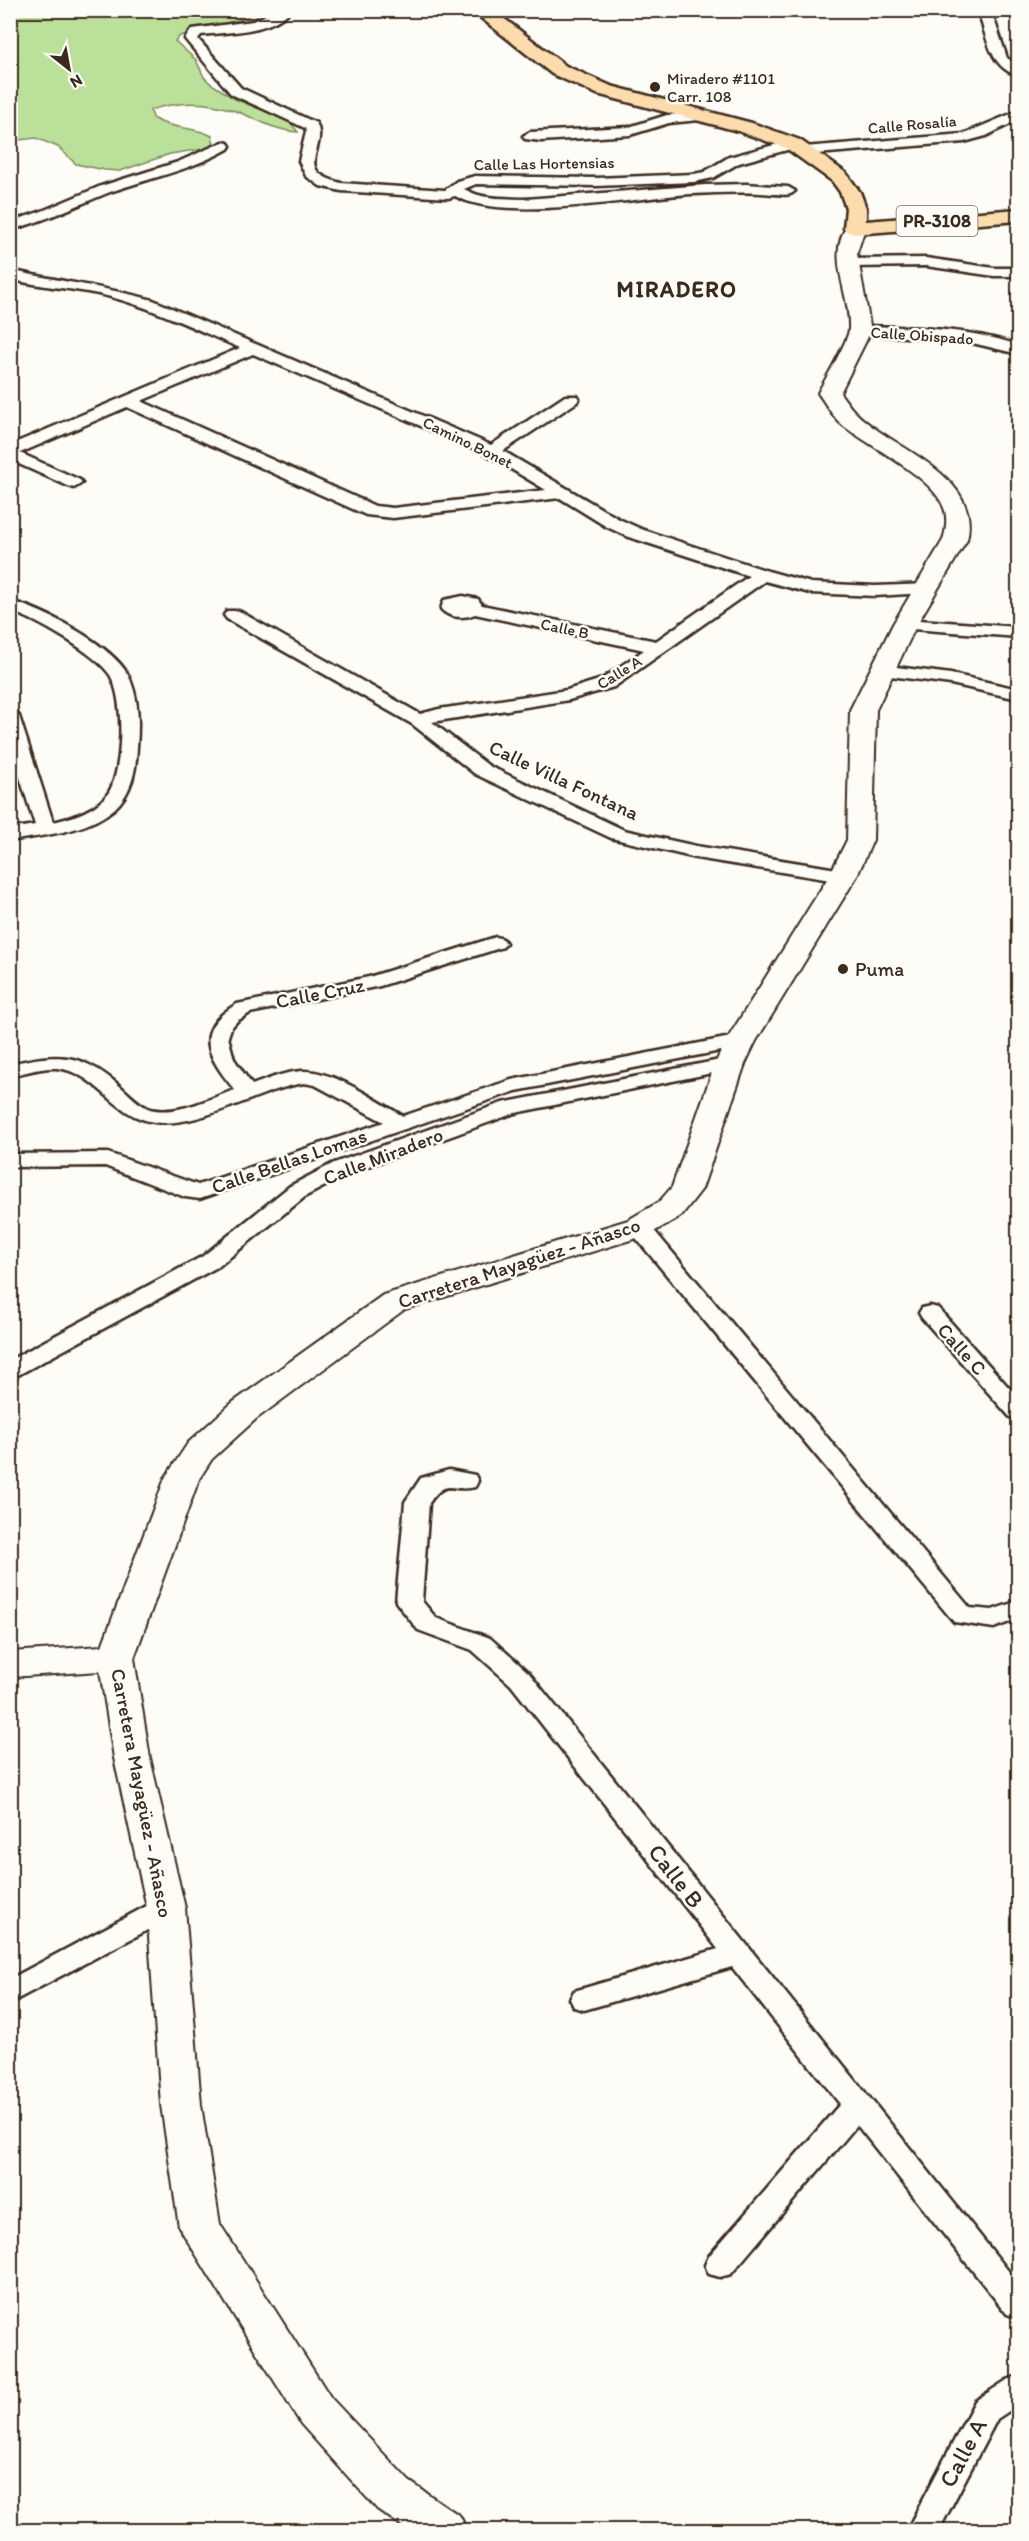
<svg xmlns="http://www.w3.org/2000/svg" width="1029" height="2541" viewBox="0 0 1029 2541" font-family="Itim,sans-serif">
<rect width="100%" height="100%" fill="#fdfcf7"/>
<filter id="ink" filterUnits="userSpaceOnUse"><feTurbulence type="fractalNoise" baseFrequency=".0167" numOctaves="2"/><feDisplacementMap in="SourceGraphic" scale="12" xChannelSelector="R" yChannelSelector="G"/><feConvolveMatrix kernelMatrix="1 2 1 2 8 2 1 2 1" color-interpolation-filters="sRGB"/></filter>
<g filter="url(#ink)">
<path fill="#bbe09a" stroke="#7b855c" stroke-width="1.5" d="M11,10L259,11L242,19L180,36L175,41L196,60L204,77L210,83L235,99L288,120L298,132C277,131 260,121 241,113C211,101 181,100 150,110L154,119C173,130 194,126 212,136L215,147L170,154L120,171L105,170L76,164L58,147L36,138L11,141Z"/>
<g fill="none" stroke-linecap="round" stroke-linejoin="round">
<g stroke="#3b2a1e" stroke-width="5">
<path id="street" d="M276,10H291C270,33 229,32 201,35L198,39L241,88L316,123C330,147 290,170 341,183L445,190L457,181L475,176L596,178L694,174L704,172L729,157L793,140L800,144L798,147L739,163L713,178L694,182L596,186L476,184L464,189C483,200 504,198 526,199L705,185L746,184L788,187L795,191C789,197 782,194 774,194C746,191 719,193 691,194C632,198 505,223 455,196L448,198L341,191L320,186L306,176L299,161L306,132L305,128L231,94L185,39L192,29L253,21Z
M978,10H991L1007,58L1018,65V75C990,69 986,34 978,10Z
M1018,111V120L986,136L964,142L804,155L797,151L804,147L963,134Z
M704,112L711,116L709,119L669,123L630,135L541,141L525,139L523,136L530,132L629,127L667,115Z
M223,142L228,143L230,146L228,149C191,170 150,178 110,192C77,205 46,221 10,230V222L42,211L101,186L178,162Z
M926,258L994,268H1018V276H994L926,266L850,267L843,263L850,259Z
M10,270C58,281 106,287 153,300L491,445L565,396H577L579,399L577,402L503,451L619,519L641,529L768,571L811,583L875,586L931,584L934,588L931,592L925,593L875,596L810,593L765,581L614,687L569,700L432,722L489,766L624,830L696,846L843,870L850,872L853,876L850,880L843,882L696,858L611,838L475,774L412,724L227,619L224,615L227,611H239L420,714L439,709L567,690L602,679L644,650L475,614C464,619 449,618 441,609L444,600L463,596L478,599L482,605L656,641L749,576L629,537L607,527L560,498L393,518L366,515L127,407L20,453L80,480L82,483L74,488L68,486L10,460V445L240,348C198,330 156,309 111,297C78,288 43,288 10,279ZM253,354L486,454L546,490L393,508L375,506L141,401Z
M860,326C914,327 967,328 1018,345V354L960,340L855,334L852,331Z
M10,601C43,609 112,645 128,675C139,697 139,723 137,747C136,770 132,793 114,809C87,832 45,835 10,841V829L35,825L10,746V711L16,712L19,716L53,822C72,818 99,809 109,792C123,768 125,699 110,675C97,654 34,618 10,611Z
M905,619L1018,627V637L899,628L896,624L899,620Z
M881,665L951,674L1018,689V699L951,684L875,674L872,670L875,666Z
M496,937L503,939L506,943L503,947L380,986L250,1013L237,1021L231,1028L228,1037L234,1059L252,1085C268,1079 285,1072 302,1071C332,1069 377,1101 403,1116L511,1080L741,1035L748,1037L751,1041L748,1045L741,1047L516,1091L200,1199L185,1197L105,1166L10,1167V1154L108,1153L198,1185L384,1122L315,1085L304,1083C257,1090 201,1128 154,1122C114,1117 96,1071 56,1068C40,1067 25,1073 10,1076V1064C59,1053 81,1052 121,1087C129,1094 139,1105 150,1109C177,1116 210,1098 235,1090C207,1057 192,1030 237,1004L369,977Z
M730,1058L737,1060L740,1064L737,1068L515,1113L350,1173L306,1196L219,1266L18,1375L10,1377V1360L203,1256L290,1186L334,1163L502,1103Z
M639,1220L647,1222L970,1608L992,1610L1018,1601V1619L994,1628L954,1622L631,1232L628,1227L631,1222Z
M930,1306L938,1308L1018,1398V1419L1010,1417L922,1318L919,1313L922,1308Z
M449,1470L475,1475L478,1481L475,1487C450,1493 448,1476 429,1503L422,1601L436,1618L490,1638L529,1673L1018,2283V2318L1007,2314L857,2125L731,2274L720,2277L709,2274L705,2265L709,2256L840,2104L732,1967L584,2010L574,2007L570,1999L574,1991L718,1949L511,1685L472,1650L418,1630L396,1602L405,1502L421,1478Z
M166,1898L176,1901L180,1908L176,1915L10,2003V1979L156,1901Z
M1018,2376V2405L997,2419L939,2530H907L975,2401L1007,2380Z"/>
</g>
<g stroke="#3b2a1e" stroke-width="4">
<path id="secondary" d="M855,222L862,224L865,228L857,253L871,331L840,393C845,399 849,406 854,411C890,449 983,473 967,540L917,624L876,710L873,840L857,876L756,1041L745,1064L702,1189L681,1216L650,1234L405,1309L256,1419L212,1459L199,1479L134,1658L150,1758L185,1908L201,2105L220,2224L331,2398L409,2481L460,2516L467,2530H408L377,2509L301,2424L179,2227L161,2105L147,1908L114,1758L100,1671L10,1677V1652L102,1646L165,1478L188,1443L232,1403L383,1295L628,1220L659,1202L672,1187L715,1064L726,1041L829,876L847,840L850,710L893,624L943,540C946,530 948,518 944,508C932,475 867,446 840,423C832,415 825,403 818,393C824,381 849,340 849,329C851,294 825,257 848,224Z"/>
</g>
<g stroke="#3b2a1e" stroke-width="5">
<path id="primary" d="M471,10H493L566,66L611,86L752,123L800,140L846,173L860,192L866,208V221L1018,209V221L855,234L848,232L844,228L846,208L840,192L832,181L786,148L738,131L597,94L552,74Z"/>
</g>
<use href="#street" fill="#fdfcf7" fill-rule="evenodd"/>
<use href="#secondary" fill="#fdfcf7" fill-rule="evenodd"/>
<use href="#primary" fill="#fcdcac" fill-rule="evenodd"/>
</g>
</g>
<g fill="#3b2a1e" stroke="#fdfcf7" stroke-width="2">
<circle cx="655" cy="87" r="6"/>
<circle cx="843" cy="969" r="6"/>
</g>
<g text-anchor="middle" stroke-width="5" stroke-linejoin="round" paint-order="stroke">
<g font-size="16" fill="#3b2a1e" stroke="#fdfcf7" text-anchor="start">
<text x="667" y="84">Miradero #1101<tspan x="667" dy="18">Carr. 108</tspan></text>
</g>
<g font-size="16" fill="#3b2a1e" stroke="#fdfcf7">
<text transform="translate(912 124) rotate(-5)" y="6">Calle Rosalía</text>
<text transform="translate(544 163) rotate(-1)" y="6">Calle Las Hortensias</text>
<text transform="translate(922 335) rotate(4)" y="6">Calle Obispado</text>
<text transform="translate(468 442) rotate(26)" y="6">Camino Bonet</text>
<text transform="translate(565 628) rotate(12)" y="6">Calle B</text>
<text transform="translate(619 672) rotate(-32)" y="6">Calle A</text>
</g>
<rect fill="#fdfcf7" stroke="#75695f" stroke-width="1.5" x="896.5" y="206" width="81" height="30" rx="4.5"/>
<g font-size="18" font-weight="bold" fill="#3b2a1e">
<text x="937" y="227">PR-3108</text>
</g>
<g font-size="20" fill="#3b2a1e" stroke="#fdfcf7">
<text transform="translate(564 780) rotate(25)" y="7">Calle Villa Fontana</text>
<text transform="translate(320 993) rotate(-11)" y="7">Calle Cruz</text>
<text transform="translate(383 1156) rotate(-21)" y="7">Calle Miradero</text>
<text transform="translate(289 1161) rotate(-19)" y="7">Calle Bellas Lomas</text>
<text transform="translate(519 1263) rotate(-18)" y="7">Carretera Mayagüez - Añasco</text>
<text transform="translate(962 1349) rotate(48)" y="7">Calle C</text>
<text transform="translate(142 1793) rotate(79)" y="7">Carretera Mayagüez - Añasco</text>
</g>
<g font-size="20" fill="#3b2a1e" stroke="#fdfcf7" text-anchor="start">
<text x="855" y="976">Puma</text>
</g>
<g font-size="22" font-weight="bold" letter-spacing="1.5" fill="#3b2a1e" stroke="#fdfcf7">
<text x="677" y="297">MIRADERO</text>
</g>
<g font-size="24" fill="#3b2a1e" stroke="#fdfcf7">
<text transform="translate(676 1876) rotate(52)" y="8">Calle B</text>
<text transform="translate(963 2453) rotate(-62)" y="8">Calle A</text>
</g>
</g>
<rect width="1029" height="2541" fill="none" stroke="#fdfcf7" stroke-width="36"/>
<rect x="18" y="18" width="993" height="2505" fill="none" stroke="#3b2a1e" stroke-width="2" filter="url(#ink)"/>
<g transform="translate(69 69) rotate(149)" stroke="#fdfcf7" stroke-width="4.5" paint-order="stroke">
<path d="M0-4.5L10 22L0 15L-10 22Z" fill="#3b2a1e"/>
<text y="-9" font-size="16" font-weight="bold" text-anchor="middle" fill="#3b2a1e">N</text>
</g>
</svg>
